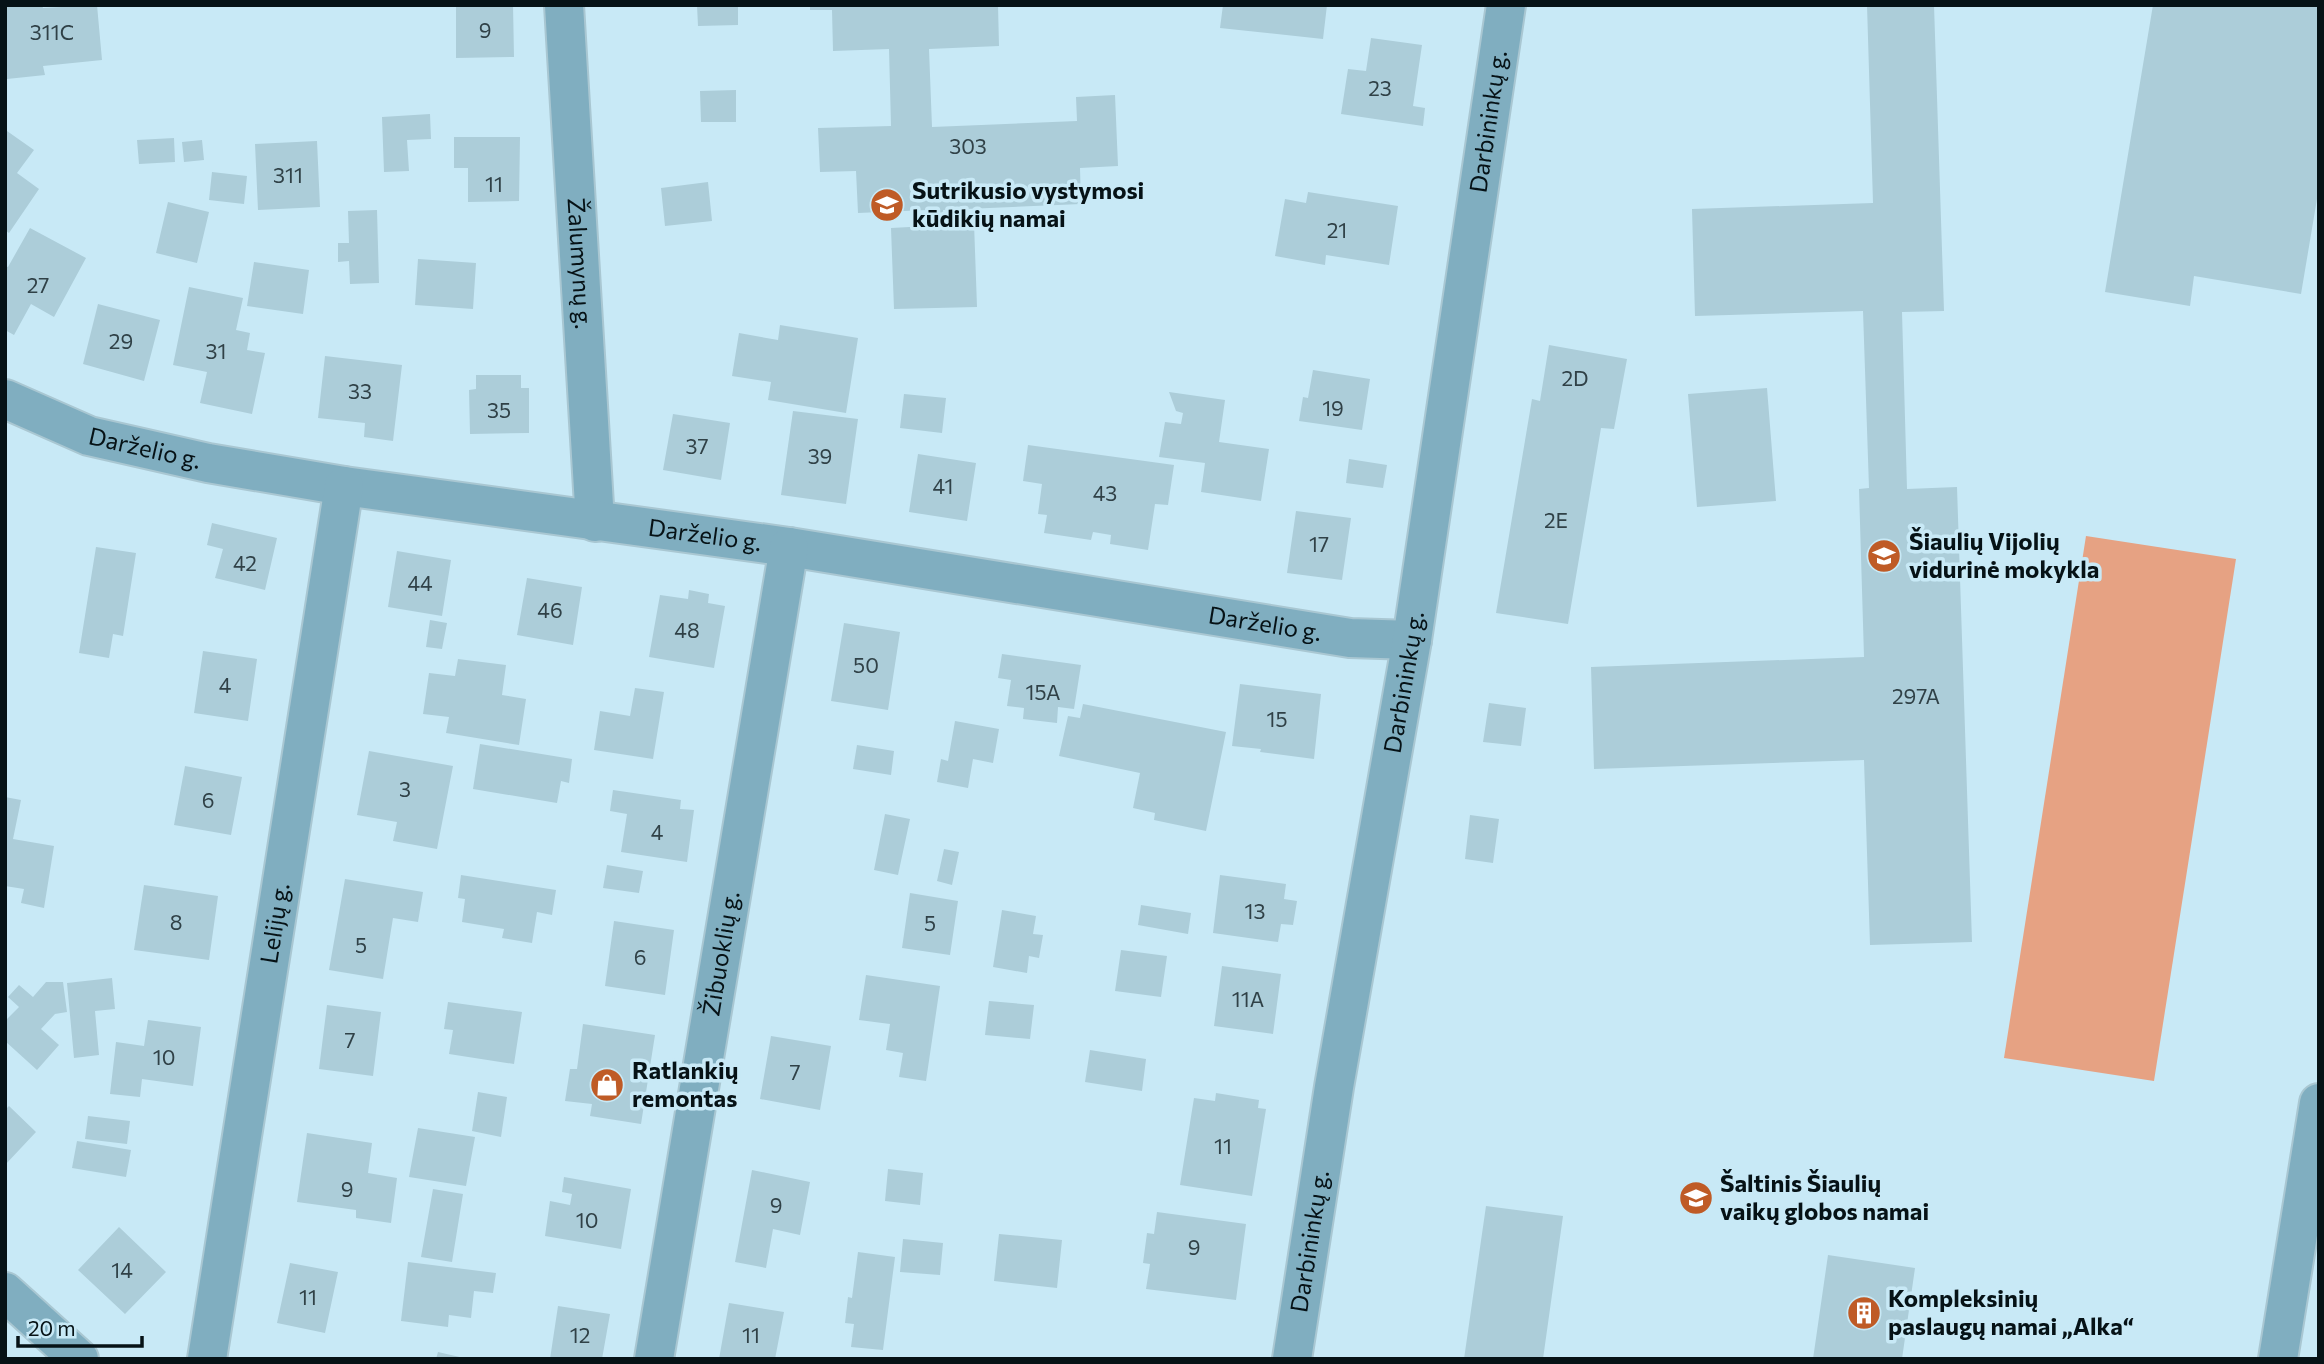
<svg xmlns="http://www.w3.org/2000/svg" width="2324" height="1364" viewBox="0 0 2324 1364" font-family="Commissioner,sans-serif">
<rect width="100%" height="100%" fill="#c8e9f6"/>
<path fill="#e6a283" d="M2086,536L2236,559L2154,1081L2004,1058Z"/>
<path fill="#accdd9" d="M5,5H42L43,8L97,5L102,60L43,66L45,75L7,79Z
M456,5H513L514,57L456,58Z
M697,5H738V25L698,26Z
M810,5H998L999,46L929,49L932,127L1077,121L1076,97L1115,95L1118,166L1080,168L1081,204L943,210L944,225L974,223L977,307L894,309L891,228L928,226L927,210L858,213L856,171L820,172L818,128L891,126L889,49L833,51L832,10H810Z
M1223,5H1327L1323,39L1220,28Z
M1867,5H1934L1944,311L1902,312L1907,489L1957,487L1972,942L1870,945L1864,760L1594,769L1591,667L1864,657L1859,489L1869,488L1863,311L1695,316L1692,209L1873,203Z
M2153,5H2319V187L2301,294L2194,276L2190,306L2105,292Z
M1371,38L1422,45L1413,106L1425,108L1423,126L1341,114L1348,69L1366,71Z
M736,90V122H701L700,91Z
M430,114L431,139L407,140L409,171L384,172L382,117Z
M7,131L34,150L17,173L39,189L9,233L5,230V134Z
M454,137H520L519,201L468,202V168H454Z
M174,138L175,162L139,164L137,140Z
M202,140L204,160L184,162L182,142Z
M317,141L320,207L258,210L255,144Z
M212,172L247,176L244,204L209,200Z
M708,182L712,221L665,226L661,188Z
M1308,192L1398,206L1389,265L1326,255L1325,265L1275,256L1285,199L1306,203Z
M168,202L209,212L197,263L156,253Z
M377,210L379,283L350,284L349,261L338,262V243H349L348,211Z
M30,228L86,258L54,317L31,304L14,335L5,330V266L8,267Z
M418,259L476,263L473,309L415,305Z
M254,262L309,270L303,314L247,306Z
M189,287L243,298L236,330L250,333L247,350L265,353L252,414L200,403L207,372L173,365Z
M98,304L160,320L144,381L83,364Z
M780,325L858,338L846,413L768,400L771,382L732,376L739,333L778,340Z
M1549,345L1627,359L1614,429L1601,428L1568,624L1496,613L1532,399L1540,401Z
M325,356L402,365L393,441L364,437L365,423L318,418Z
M1313,370L1370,379L1362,430L1299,421L1303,397L1308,398Z
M476,375H521V388H529V433L470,434L469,390L476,389Z
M1767,388L1776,501L1697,507L1688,394Z
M1169,392L1225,400L1219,442L1269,449L1261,501L1201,492L1205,463L1159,457L1165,422L1181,424L1183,413L1176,411Z
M904,394L946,398L942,433L900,428Z
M793,411L858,419L846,504L781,495Z
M673,414L730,423L721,480L663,470Z
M1028,445L1174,465L1168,505L1155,504L1148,550L1110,544L1111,535L1093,532L1091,540L1044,533L1047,515L1038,514L1042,484L1023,481Z
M918,454L976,463L967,521L909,512Z
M1349,459L1387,465L1383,488L1346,483Z
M1296,511L1351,518L1342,580L1287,573Z
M212,523L277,538L265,590L215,578L223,549L207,545Z
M96,547L136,553L123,636L113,634L109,658L79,653Z
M397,551L451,560L442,616L388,607Z
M527,578L582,587L573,645L517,635Z
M689,590L709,594L708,603L725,606L714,668L649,657L660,595L688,599Z
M430,620L447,623L442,649L426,647Z
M844,623L900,632L888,710L831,701Z
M203,651L257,659L248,721L194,713Z
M1002,654L1081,665L1074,709L1058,707L1057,723L1023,719L1024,708L1007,706L1011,680L998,678Z
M458,659L506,665L502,695L526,699L519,745L446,733L449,717L423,714L429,673L455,676Z
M1240,684L1321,694L1314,759L1260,752L1261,749L1232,746Z
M635,688L664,692L653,759L594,750L600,711L630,716Z
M1489,703L1526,708L1521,746L1483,742Z
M1083,704L1226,732L1206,831L1154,820L1155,813L1133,808L1140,773L1059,756L1068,716L1080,718Z
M955,721L999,729L993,763L973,759L968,788L937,782L941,759L948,761Z
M480,744L572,759L569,783L561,781L557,803L473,789Z
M857,745L894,751L891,775L853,769Z
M369,751L453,766L437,849L393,841L397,822L357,815Z
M185,766L242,777L231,835L174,825Z
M613,790L681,800L680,809L694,810L687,862L621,852L627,814L610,811Z
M5,797L21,800L13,839L54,846L44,908L21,903L24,889L5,886Z
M885,814L910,819L898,875L874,870Z
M1470,815L1499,819L1493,863L1465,859Z
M944,849L959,852L952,885L937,881Z
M607,865L643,871L639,893L603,888Z
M461,875L556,890L552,915L537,912L532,943L502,938L504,929L462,922L465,899L458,898Z
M1220,875L1286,884L1284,899L1297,901L1293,925L1281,924L1278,942L1213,933Z
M345,879L423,892L418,922L393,918L383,979L329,970Z
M144,885L218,896L209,960L134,950Z
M910,893L958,901L950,955L902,948Z
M1141,905L1191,913L1188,934L1138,925Z
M1002,910L1036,916L1033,934L1043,935L1039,958L1029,956L1027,973L993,967Z
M614,921L674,930L665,995L605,986Z
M1121,950L1167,956L1161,997L1115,991Z
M1222,966L1281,974L1273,1034L1214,1026Z
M866,975L940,986L926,1081L899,1077L903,1053L886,1050L890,1024L859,1020Z
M112,978L115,1009L95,1011L99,1055L74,1058L67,983Z
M46,982H63L67,1012L55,1014L41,1029L59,1045L37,1070L5,1041V1021L19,1007L8,997L19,985L33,997Z
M989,1001L1034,1005L1030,1039L985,1035Z
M448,1002L522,1012L514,1064L449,1054L453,1030L444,1029Z
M327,1005L381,1012L373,1076L319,1069Z
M148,1020L201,1027L193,1086L142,1079L140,1097L110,1094L116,1042L144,1046Z
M583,1024L655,1035L641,1124L590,1116L592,1104L565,1101L570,1069H577Z
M771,1036L831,1046L820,1110L760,1099Z
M1090,1050L1146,1059L1142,1091L1085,1082Z
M478,1092L507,1097L501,1137L472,1131Z
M1216,1093L1259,1100L1258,1108L1266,1109L1252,1196L1180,1185L1194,1098L1215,1101Z
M9,1106L36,1132L5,1165V1110Z
M88,1116L130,1121L127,1144L85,1139Z
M418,1128L475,1137L466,1186L409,1177Z
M307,1133L372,1143L368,1173L397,1178L391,1223L356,1218V1210L297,1202Z
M77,1141L131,1150L126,1177L72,1168Z
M888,1169L923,1173L920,1205L885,1201Z
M752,1170L810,1182L800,1235L773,1229L766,1268L735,1262Z
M564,1177L631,1189L621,1249L545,1236L550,1201L570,1205L572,1194L562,1192Z
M433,1189L463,1194L452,1262L421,1257Z
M1486,1206L1563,1216L1543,1359H1464Z
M1157,1212L1246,1224L1236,1300L1146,1289L1150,1264L1143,1263L1147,1233L1154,1234Z
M119,1227L166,1272L125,1314L78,1270Z
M999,1234L1062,1240L1057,1288L994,1281Z
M903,1239L943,1243L940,1275L900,1272Z
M858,1252L895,1257L883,1350L851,1347L854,1324L845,1323L848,1297L852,1298Z
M1828,1255L1915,1268L1902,1359H1813Z
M408,1262L496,1273L493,1293L474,1291L471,1318L449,1315L448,1327L401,1321Z
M290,1263L338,1272L325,1333L277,1323Z
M729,1303L784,1312L775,1359H719Z
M558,1306L610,1314L602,1359H550Z
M438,1352L464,1358V1359H436Z"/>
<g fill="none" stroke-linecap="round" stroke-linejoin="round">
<g stroke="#a9c7d2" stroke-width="42">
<g id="minor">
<path id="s1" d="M564,5L595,522"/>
<path id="s2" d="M5,399L89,436L208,463L344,486L789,547L1350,638L1412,640"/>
<path d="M5,1292L79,1359"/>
<path id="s3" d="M207,1359L344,486"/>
<path id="s4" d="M654,1359L789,547"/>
<path id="s5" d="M1292,1359L1334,1087L1412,640L1506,5"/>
<path d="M2278,1359L2319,1103"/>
</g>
</g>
<use href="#minor" stroke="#80aec0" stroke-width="38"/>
</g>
<defs>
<g id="school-disc" transform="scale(1.75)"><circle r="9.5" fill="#bf5b26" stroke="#c8e9f6"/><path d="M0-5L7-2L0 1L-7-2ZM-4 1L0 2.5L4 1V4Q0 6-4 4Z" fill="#fff"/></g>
<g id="shop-disc" transform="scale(1.75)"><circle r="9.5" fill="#bf5b26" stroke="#c8e9f6"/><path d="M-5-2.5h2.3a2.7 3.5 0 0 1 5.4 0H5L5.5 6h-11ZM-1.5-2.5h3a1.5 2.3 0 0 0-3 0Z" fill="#fff"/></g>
<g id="building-disc" transform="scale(1.75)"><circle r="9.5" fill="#bf5b26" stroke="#c8e9f6"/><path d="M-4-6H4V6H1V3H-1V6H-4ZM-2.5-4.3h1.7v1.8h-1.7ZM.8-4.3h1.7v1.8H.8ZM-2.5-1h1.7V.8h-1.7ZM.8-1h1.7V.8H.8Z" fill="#fff"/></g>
</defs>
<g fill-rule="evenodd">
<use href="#school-disc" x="887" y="205"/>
<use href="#school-disc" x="1884" y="556"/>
<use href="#shop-disc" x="607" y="1085"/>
<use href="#school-disc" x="1696" y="1198"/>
<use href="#building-disc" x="1864" y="1313"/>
</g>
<g text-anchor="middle" stroke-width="7" stroke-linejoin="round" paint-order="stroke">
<g font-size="21" fill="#304147">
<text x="485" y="38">9</text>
<text x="52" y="40">311C</text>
<text x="1380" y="96">23</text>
<text x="968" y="154">303</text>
<text x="288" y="183">311</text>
<text x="494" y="192">11</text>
<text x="1337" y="238">21</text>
<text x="38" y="293">27</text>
<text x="121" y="349">29</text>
<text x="216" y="359">31</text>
<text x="1575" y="386">2D</text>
<text x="360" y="399">33</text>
<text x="1333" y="416">19</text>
<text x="499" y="418">35</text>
<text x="697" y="454">37</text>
<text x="820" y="464">39</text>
<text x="943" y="494">41</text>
<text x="1105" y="501">43</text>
<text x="1556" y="528">2E</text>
<text x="1319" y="552">17</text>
<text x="245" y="571">42</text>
<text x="420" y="591">44</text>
<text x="550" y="618">46</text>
<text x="687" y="638">48</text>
<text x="866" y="673">50</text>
<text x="225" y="693">4</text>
<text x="1043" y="700">15A</text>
<text x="1916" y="704">297A</text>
<text x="1277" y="727">15</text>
<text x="405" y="797">3</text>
<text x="208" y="808">6</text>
<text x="657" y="840">4</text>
<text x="1255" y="919">13</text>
<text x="176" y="930">8</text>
<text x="930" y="931">5</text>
<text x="361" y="953">5</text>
<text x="640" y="965">6</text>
<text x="1248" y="1007">11A</text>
<text x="350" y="1048">7</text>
<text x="164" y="1065">10</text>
<text x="795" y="1080">7</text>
<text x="1223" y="1154">11</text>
<text x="347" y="1197">9</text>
<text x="776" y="1213">9</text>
<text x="587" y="1228">10</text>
<text x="1194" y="1255">9</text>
<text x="122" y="1278">14</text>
<text x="308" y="1305">11</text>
<text x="580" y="1343">12</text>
<text x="751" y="1343">11</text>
</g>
<g font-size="24" fill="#061216" stroke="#c8e9f6">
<text dy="8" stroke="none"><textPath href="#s5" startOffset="1253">Darbininkų g.</textPath></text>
<text dy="8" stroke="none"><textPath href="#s1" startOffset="259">Žalumynų g.</textPath></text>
<text dy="8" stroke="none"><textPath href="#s2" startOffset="149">Darželio g.</textPath></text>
<text dy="8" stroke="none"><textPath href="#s2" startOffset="716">Darželio g.</textPath></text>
<text dy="8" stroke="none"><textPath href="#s2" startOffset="1283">Darželio g.</textPath></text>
<text dy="8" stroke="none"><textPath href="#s5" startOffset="686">Darbininkų g.</textPath></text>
<text dy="8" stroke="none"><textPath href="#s3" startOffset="441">Lelijų g.</textPath></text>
<text dy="8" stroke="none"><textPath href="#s4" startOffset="411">Žibuoklių g.</textPath></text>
<text dy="8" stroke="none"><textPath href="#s5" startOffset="119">Darbininkų g.</textPath></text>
</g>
<g font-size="24" font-weight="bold" fill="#061216" stroke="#c8e9f6" text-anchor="start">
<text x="912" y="199">Sutrikusio vystymosi<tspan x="912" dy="28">kūdikių namai</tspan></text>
<text x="1909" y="550">Šiaulių Vijolių<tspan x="1909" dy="28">vidurinė mokykla</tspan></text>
<text x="632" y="1079">Ratlankių<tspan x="632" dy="28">remontas</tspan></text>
<text x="1720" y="1192">Šaltinis Šiaulių<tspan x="1720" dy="28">vaikų globos namai</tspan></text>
<text x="1888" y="1307">Kompleksinių<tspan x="1888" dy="28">paslaugų namai „Alka“</tspan></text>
</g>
</g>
<rect width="2324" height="1364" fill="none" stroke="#061216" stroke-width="14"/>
<path d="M18 1336v10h124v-10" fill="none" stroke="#061216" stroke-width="3.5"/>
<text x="28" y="1336" font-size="21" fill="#061216" stroke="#c8e9f6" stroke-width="5" paint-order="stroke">20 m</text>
</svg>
